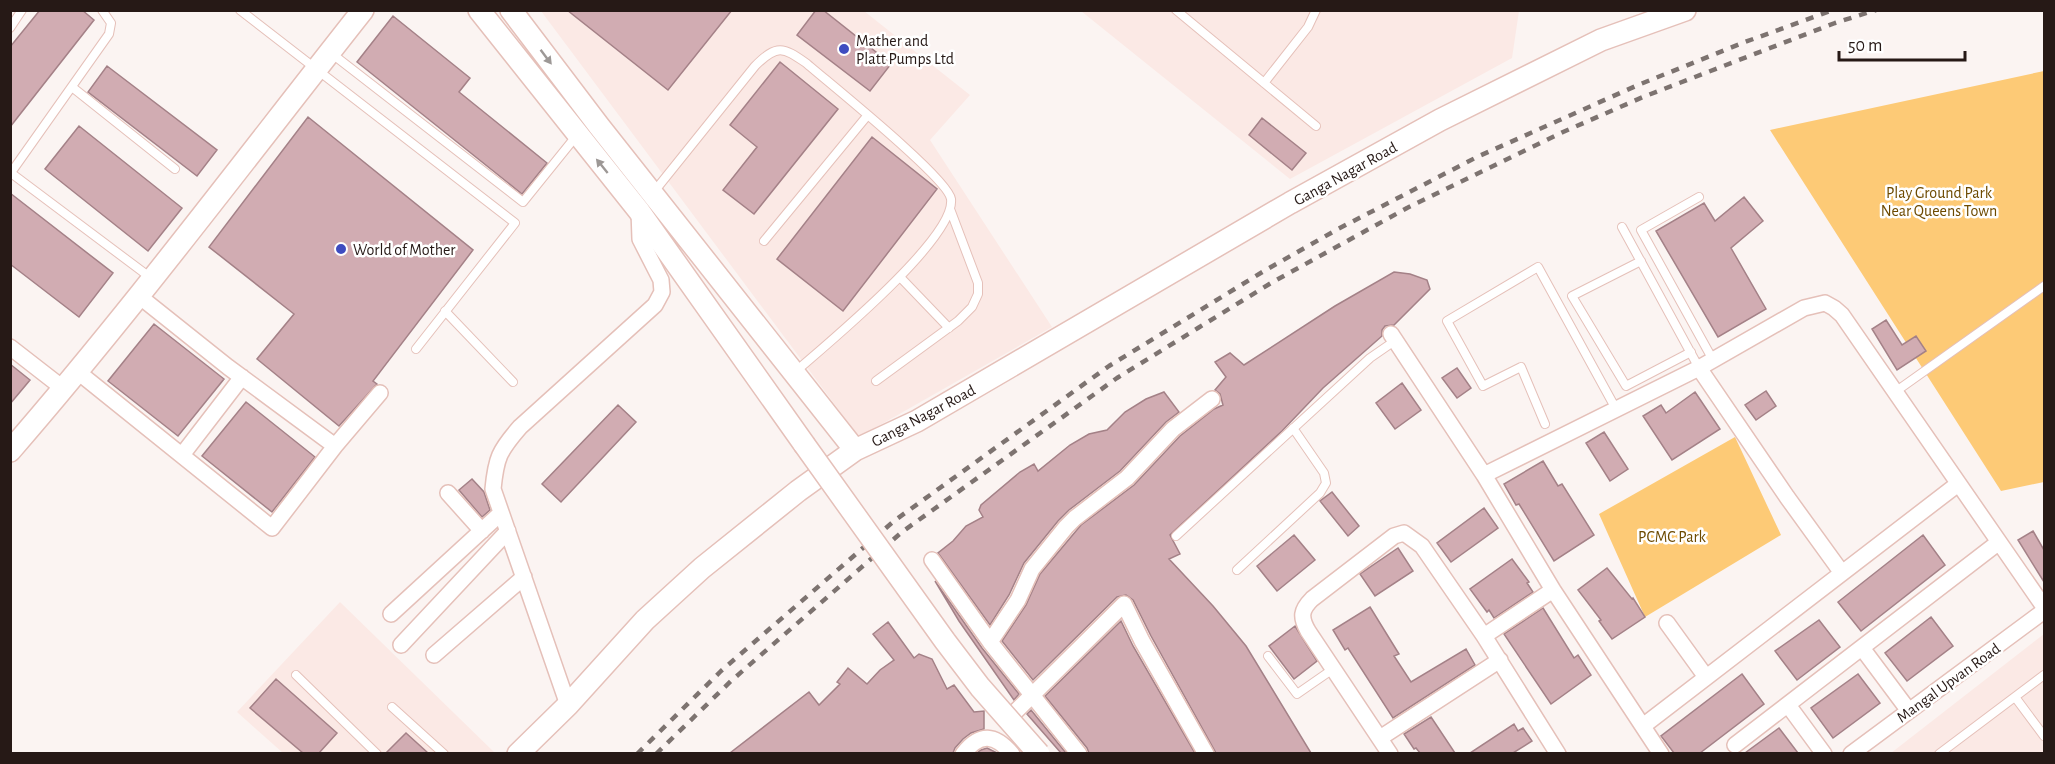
<svg xmlns="http://www.w3.org/2000/svg" width="2055" height="764" viewBox="0 0 2055 764" font-family="'Alegreya Sans',sans-serif">
<rect width="100%" height="100%" fill="#fbf4f2"/>
<path fill="#fbe9e5" d="M541,11H864L970,95L930,140L1052,327L859,437Z
M1081,11H1519L1512,58L1290,179Z
M340,602L494,752L493,754L283,753L237,712Z
M2044,634V753H1891Z"/>
<path fill="#fdca76" d="M2044,71V482L2001,491L1770,130Z
M1735,437L1781,535L1645,617L1599,514Z"/>
<path fill="#d1acb2" stroke="#a48187" stroke-width="1.5" d="M40,10H82L94,20L10,127V47Z
M567,10H732L668,90Z
M816,10H823L891,64L870,91L797,35Z
M393,16L470,78L459,92L547,163L522,194L357,62Z
M780,62L838,109L754,214L723,190L757,147L730,125Z
M107,66L217,150L197,176L88,92Z
M308,117L473,250L373,381L377,384L339,426L257,359L294,314L209,247Z
M1262,118L1306,153L1292,170L1249,135Z
M79,126L182,208L148,251L45,169Z
M872,137L937,189L843,311L777,259Z
M10,193L113,273L79,317L10,264Z
M1744,197L1763,221L1731,248L1766,309L1718,337L1656,231L1704,203L1715,221Z
M1394,272L1410,274L1427,280L1430,289L1394,325L1385,326L1382,330V336L1323,388L1282,431L1170,535L1180,554L1169,559L1213,606L1246,646L1311,753H1216L1151,636L1133,600L1126,595L1117,597L1033,680L1002,641L1026,605L1040,574L1081,525L1134,485L1180,436L1214,409L1223,405L1220,394L1215,390L1226,377L1215,362L1230,353L1244,365L1335,306Z
M1886,320L1902,345L1916,336L1926,351L1897,370L1872,329Z
M154,324L224,379L178,436L108,381Z
M10,364L30,380L10,404Z
M1457,368L1471,388L1457,398L1442,378Z
M1402,383L1421,410L1395,429L1376,403Z
M1766,391L1776,406L1756,420L1745,405Z
M1164,392L1179,412L1166,422L1120,471L1069,510L1058,521L1024,563L1009,595L990,625L938,553L953,541L966,526L983,517L979,510L981,505L1020,472L1034,464L1038,471L1070,445L1089,434L1107,430L1125,412L1146,399Z
M1695,392L1720,429L1672,460L1643,416L1661,405L1666,413Z
M246,402L315,457L272,512L202,456Z
M618,405L636,422L561,502L542,484Z
M1604,432L1628,469L1610,481L1586,443Z
M1543,461L1558,486L1562,484L1594,535L1554,561L1519,504L1516,505L1504,484Z
M472,479L484,492L490,510L482,517L459,490Z
M1332,492L1359,526L1348,536L1320,501Z
M1484,508L1498,528L1451,562L1437,543Z
M2033,531L2044,550V582L2018,540Z
M1294,535L1315,560L1277,591L1257,566Z
M1923,535L1945,565L1861,631L1838,602Z
M1398,548L1413,571L1375,596L1360,574Z
M1512,559L1529,582L1527,583L1533,592L1494,618L1489,610L1487,612L1470,589Z
M1607,568L1632,599L1633,598L1645,617L1612,639L1599,621L1601,620L1578,590Z
M935,581L982,648L1019,694L1014,700L959,621Z
M1370,607L1399,654L1394,656L1411,682L1466,649L1475,665L1393,718L1348,648L1345,650L1333,630Z
M1543,608L1574,658L1578,655L1591,675L1551,704L1504,634Z
M1931,617L1953,646L1907,681L1885,653Z
M1819,620L1840,647L1797,680L1775,651Z
M1121,621L1133,646L1195,753H1089L1087,748L1045,696Z
M888,622L914,658L919,654L932,659L947,689L954,685L974,712L984,711V729L971,733L963,739L955,748L953,753H730L809,692L819,705L840,684L837,682L848,668L867,684L880,670L894,660L873,634Z
M1295,626L1317,661L1294,679L1269,646Z
M1742,674L1764,704L1700,753H1674L1661,736Z
M1858,674L1880,703L1833,738L1811,708Z
M276,679L337,733L319,753H303L250,708Z
M1031,710L1066,753H1061L1027,714Z
M1431,717L1455,753H1420L1416,748L1414,749L1404,734Z
M1514,724L1518,731L1523,728L1532,741L1513,753H1470Z
M1779,728L1798,753H1745Z
M406,733L428,753H386Z
M987,748L997,753H977L981,750Z"/>
<g fill="none" stroke-linecap="round" stroke-linejoin="round">
<g stroke="#e5c0b9" stroke-width="10">
<path id="lane" d="M240,10L515,223L416,349
M1176,10L1316,126
M10,28L22,10
M331,53L523,202L577,135
M1264,83L1308,27L1316,10
M72,87L175,169
M11,173L151,278
M10,174L109,34L111,23L102,10
M653,193L755,66C777,44 783,47 806,63C829,83 948,178 951,199C956,238 826,345 795,372
M1699,197L1641,230L1713,360
M1622,227L1699,368
M764,241L867,116
M1641,261L1572,296L1626,386L1691,352
M900,277L949,328
M445,311L513,382
M876,381L958,321L972,307L978,294V283L950,209
M1895,392L2044,286
M1545,424L1521,367L1483,386L1447,321L1538,267L1616,409
M1176,536L1370,358L1396,340
M1237,570L1320,493L1326,483L1324,473L1293,428
M1268,656L1297,694L1333,669
M296,675L377,754
M2015,697L2044,736
M392,707L444,754
M1939,754L2044,675"/>
</g>
<g stroke="#e5c0b9" stroke-width="18">
<path id="street" d="M139,296L228,367L335,446
M1391,334L1484,475L1553,590L1661,754
M10,347L64,389
M1699,368L1787,497L1842,573
M78,372L272,528L335,446L380,393
M182,455L242,377
M1484,475L1699,368L1804,308L1825,303L1834,308L1842,315L2044,607
M448,493L482,531
M932,560L990,642L1079,754
M391,614L501,513
M1667,623L1706,677
M1484,636L1553,590
M990,642L1018,600L1032,569L1066,527L1075,518L1127,478L1173,429L1212,399
M401,645L508,531
M1862,648L1909,711
M434,655L524,577
M568,705L493,489C496,458 499,451 520,427L655,305L662,292L661,280L640,239L639,211
M1788,705L1824,754
M1008,719L1124,604L1142,641L1206,754
M1643,726L1958,484
M1380,738L1500,660
M1735,745L1999,542
M963,754C980,732 995,734 1012,754
M1390,754L1308,631C1300,617 1301,610 1312,599L1394,536L1404,533L1422,546L1484,636L1558,754
M1851,754L2044,611"/>
</g>
<g stroke="#e5c0b9" stroke-width="24">
<path id="secondary" d="M479,10L639,211L804,444
M511,10L599,126L855,450
M10,451C134,308 246,158 363,10
M518,754L568,705L645,620L702,568L798,491L855,450L917,421L1290,203L1440,120L1601,40L1685,10"/>
</g>
<use href="#lane" stroke="#fff" stroke-width="8"/>
<use href="#street" stroke="#fff" stroke-width="15"/>
<use href="#secondary" stroke="#fff" stroke-width="21"/>
<path stroke="#7d7370" stroke-width="4.5" stroke-dasharray="8 8" stroke-linecap="butt" d="M637,754L721,671L894,521L1109,366L1264,271L1338,229L1477,157L1638,85L1745,42L1833,10
M656,754L731,681L902,532L1117,378L1198,328L1271,283L1407,208L1563,132L1643,97L1835,23L1876,10"/>
<g stroke="#e5c0b9" stroke-width="24" stroke-linecap="butt">
<path id="secondary-bridge" d="M804,444L945,641L980,687L1039,754"/>
</g>
<use href="#secondary-bridge" stroke="#fff" stroke-width="21"/>
</g>
<defs><path id="oneway-solid" d="M-6-.8H1V-3.2L6.5 0L1 3.2V.8H-6Z" transform="scale(1.5)"/></defs>
<g fill="#9d9896">
<use href="#oneway-solid" transform="translate(546 57) rotate(53)"/>
<use href="#oneway-solid" transform="translate(602 166) rotate(-129)"/>
</g>
<g fill="#3e4cc0" stroke="#fff" stroke-width="2">
<circle cx="844" cy="49" r="6"/>
<circle cx="341" cy="249" r="6"/>
</g>
<g text-anchor="middle" stroke-width="5" stroke-linejoin="round" paint-order="stroke">
<g font-size="16" fill="#261916" stroke="#fff" text-anchor="start">
<text x="856" y="46">Mather and<tspan x="856" dy="18">Platt Pumps Ltd</tspan></text>
<text x="353" y="255">World of Mother</text>
</g>
<g font-size="16" fill="#261916" stroke="#fff">
<text transform="translate(1345 173) rotate(-29)" y="6">Ganga Nagar Road</text>
<text transform="translate(923 415) rotate(-28)" y="6">Ganga Nagar Road</text>
<text transform="translate(1948 682) rotate(-36)" y="6">Mangal Upvan Road</text>
</g>
<g font-size="16" fill="#6d4a00" stroke="#fff">
<text x="1939" y="198">Play Ground Park<tspan x="1939" dy="18">Near Queens Town</tspan></text>
<text x="1672" y="542">PCMC Park</text>
</g>
</g>
<rect width="2055" height="764" fill="none" stroke="#261916" stroke-width="24"/>
<path d="M1839 51v9h126v-9" fill="none" stroke="#261916" stroke-width="3"/>
<text x="1848" y="51" font-size="18" fill="#261916" stroke="#ffffff" stroke-width="4.5" paint-order="stroke">50 m</text>
</svg>
